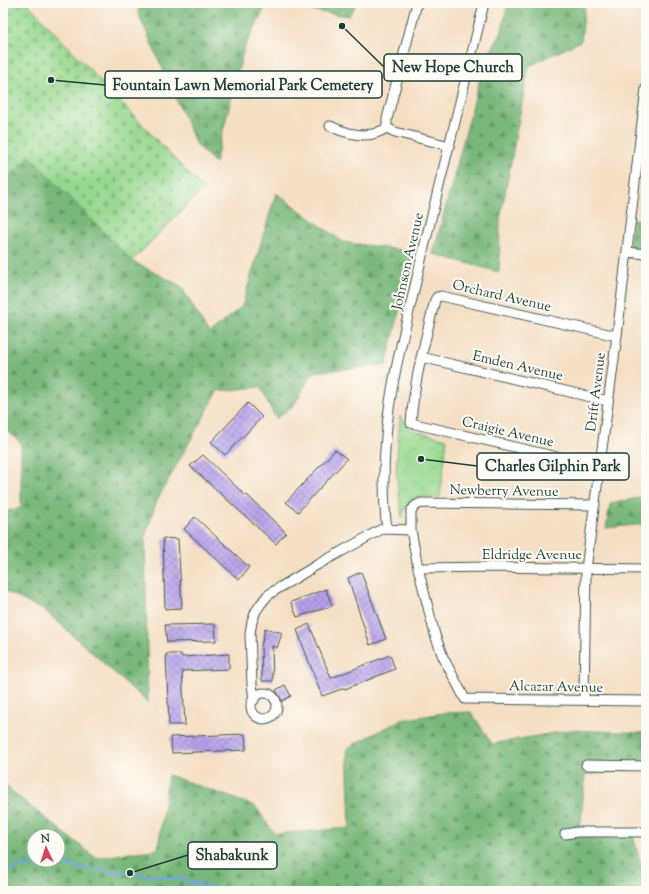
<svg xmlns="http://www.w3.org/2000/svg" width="649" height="894" viewBox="0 0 649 894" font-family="'Sorts Mill Goudy',serif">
<defs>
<pattern id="forest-firs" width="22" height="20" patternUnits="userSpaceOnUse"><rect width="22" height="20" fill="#79b87a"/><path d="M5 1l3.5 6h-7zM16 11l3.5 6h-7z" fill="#639765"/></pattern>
<pattern id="cemetery-stones" width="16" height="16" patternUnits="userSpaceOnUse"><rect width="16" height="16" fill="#97d88f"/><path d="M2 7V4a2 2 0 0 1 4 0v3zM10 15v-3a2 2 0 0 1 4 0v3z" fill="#82ba7c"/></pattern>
<pattern id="park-crowns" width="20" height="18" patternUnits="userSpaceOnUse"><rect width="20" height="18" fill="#97d88f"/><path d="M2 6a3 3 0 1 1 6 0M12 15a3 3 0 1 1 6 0" fill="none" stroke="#82ba7c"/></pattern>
<pattern id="building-cross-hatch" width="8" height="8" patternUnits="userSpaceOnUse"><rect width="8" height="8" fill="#b7a1eb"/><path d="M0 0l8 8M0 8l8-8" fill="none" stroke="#9484bf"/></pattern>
</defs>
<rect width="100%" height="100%" fill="#fdfcf7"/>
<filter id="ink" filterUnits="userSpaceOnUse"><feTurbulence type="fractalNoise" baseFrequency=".025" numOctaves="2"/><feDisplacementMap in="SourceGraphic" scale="8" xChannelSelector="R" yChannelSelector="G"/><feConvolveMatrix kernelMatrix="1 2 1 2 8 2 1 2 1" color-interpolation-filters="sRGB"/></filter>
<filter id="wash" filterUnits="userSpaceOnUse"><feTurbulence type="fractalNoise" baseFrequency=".012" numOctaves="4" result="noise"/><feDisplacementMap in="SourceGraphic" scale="16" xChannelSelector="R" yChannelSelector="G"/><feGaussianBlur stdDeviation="0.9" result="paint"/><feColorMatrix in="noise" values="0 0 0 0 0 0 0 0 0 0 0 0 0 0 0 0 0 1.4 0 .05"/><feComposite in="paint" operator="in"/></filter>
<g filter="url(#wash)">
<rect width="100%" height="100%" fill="#f5dfc4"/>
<path fill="url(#forest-firs)" stroke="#4c7a57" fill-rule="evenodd" d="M140,3H357L349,16L267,4L244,48L215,163L196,144L138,13Z
M508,3H585L581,41L529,66L500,220L499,272L433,254L485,60L501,34Z
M30,157L132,261L181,286L209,334L242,306L276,193L343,242L414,252L386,365L313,372L294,405L276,419L260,387L218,391L157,500L145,537L148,703L47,612L3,590V512L21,508V443L3,427V183Z
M633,219L646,221V259L628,257Z
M646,496V524L606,528L610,504Z
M471,712L492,744L570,730L646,733V767L585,775L580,835H633L645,879H646V891H3V781L10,790L96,858L158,849L168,775L255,806L275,834L350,828L347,748L401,720L443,713ZM34,836H58V860H34Z"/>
<path fill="url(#cemetery-stones)" stroke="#5b8a62" d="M3,3H27L203,189L132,261L30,157L3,183Z"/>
<path fill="url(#park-crowns)" stroke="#5b8a62" d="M400,416L415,431L447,439L440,497H416L405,507L402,518L396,471Z"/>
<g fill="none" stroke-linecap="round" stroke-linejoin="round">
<path stroke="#70a8df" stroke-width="2.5" d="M3,874L20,867L50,861L80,868L181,879L223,891"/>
</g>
<g id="blocks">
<path fill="url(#building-cross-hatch)" d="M248,403L262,417L225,455L211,442Z
M335,450L347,459L298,512L286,502Z
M203,455L246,496L247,495L286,533L276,544L190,466Z
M195,517L249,567L239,580L184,529Z
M163,538L178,539L182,608L165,609Z
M361,572L386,639L370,645L348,578Z
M326,589L332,606L297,617L291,602Z
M215,624L216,641L167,642L165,625Z
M309,624L331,678L390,655L395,669L345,689V688L322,696L297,630Z
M265,628L282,633L277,648L272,646L273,681H262L261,647Z
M166,654H181L182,657L229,654V669L182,671L185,725H169Z
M285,685L291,696L282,701L276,690Z
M245,734L246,750L172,753L170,737Z"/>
</g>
</g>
<g filter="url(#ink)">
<use href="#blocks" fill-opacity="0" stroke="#3f554a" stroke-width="1"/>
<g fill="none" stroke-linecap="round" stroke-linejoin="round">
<g stroke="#3f554a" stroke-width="11">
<path id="street" d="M330,126C342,132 359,137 373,134C377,133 383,130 387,128
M387,128V119L417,3
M387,128L395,132L450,146
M627,252L646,254
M421,357L608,401
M600,467L411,423C414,381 425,341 435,300L437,297L441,296L617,336
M595,505L421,503L415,506L411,511V530L418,568L435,635L443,657L465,699L646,701
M387,529C382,491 384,447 389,409C395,363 408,318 418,273C439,183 463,93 484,3
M418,568L493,567L646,569
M251 706a13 13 0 1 1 26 0a13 13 0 1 1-26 0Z
M254,700L252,684L250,633L252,622L256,611L260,605L267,596L274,591L317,565L382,529L411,530
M584,700L586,569L617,336L646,88
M586,765L646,766
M565,834L577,832H646"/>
</g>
<use href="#street" stroke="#fff" stroke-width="9"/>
</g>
</g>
<g text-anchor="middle" stroke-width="4" stroke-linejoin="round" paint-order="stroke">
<g font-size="14" fill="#1f3d34" stroke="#fdfcf7">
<text transform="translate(407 261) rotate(-77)" y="5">Johnson Avenue</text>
<text transform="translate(502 295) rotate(13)" y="5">Orchard Avenue</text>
<text transform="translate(518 365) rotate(13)" y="5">Emden Avenue</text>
<text transform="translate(595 392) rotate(-83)" y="5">Drift Avenue</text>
<text transform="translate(508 431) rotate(13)" y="5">Craigie Avenue</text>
<text transform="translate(504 490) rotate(1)" y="5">Newberry Avenue</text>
<text x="532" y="559">Eldridge Avenue</text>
<text transform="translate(556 686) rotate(1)" y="5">Alcazar Avenue</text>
</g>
</g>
<path fill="none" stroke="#1f3d34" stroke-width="1.5" d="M342 26L384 67M51 80L105 85M421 459L477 466M130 873L188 855"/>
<g fill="#1f3d34" stroke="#fdfcf7" stroke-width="1.5">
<circle cx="342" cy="26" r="4"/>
<circle cx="51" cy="80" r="4"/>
<circle cx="421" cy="459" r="4"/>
<circle cx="130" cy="873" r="4"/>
</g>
<g fill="#fdfcf7" stroke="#1f3d34" stroke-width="1.5">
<rect x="384" y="54" width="138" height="27" rx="4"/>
<rect x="105" y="71" width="277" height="27" rx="4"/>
<rect x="477" y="453" width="152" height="27" rx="4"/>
<rect x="188" y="842" width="89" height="27" rx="4"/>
</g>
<g font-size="15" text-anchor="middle" font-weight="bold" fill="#1f3d34">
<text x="453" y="72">New Hope Church</text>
<text x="243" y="90">Fountain Lawn Memorial Park Cemetery</text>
<text x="553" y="471">Charles Gilphin Park</text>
<text x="232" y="860">Shabakunk</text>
</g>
<rect width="649" height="894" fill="none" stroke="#fdfcf7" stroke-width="16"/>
<g transform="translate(46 848) rotate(356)"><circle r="19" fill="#fdfcf7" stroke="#a4b0a9"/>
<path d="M0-3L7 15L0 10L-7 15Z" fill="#d1495b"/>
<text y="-6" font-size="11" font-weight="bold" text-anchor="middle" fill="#1f3d34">N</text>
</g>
</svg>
